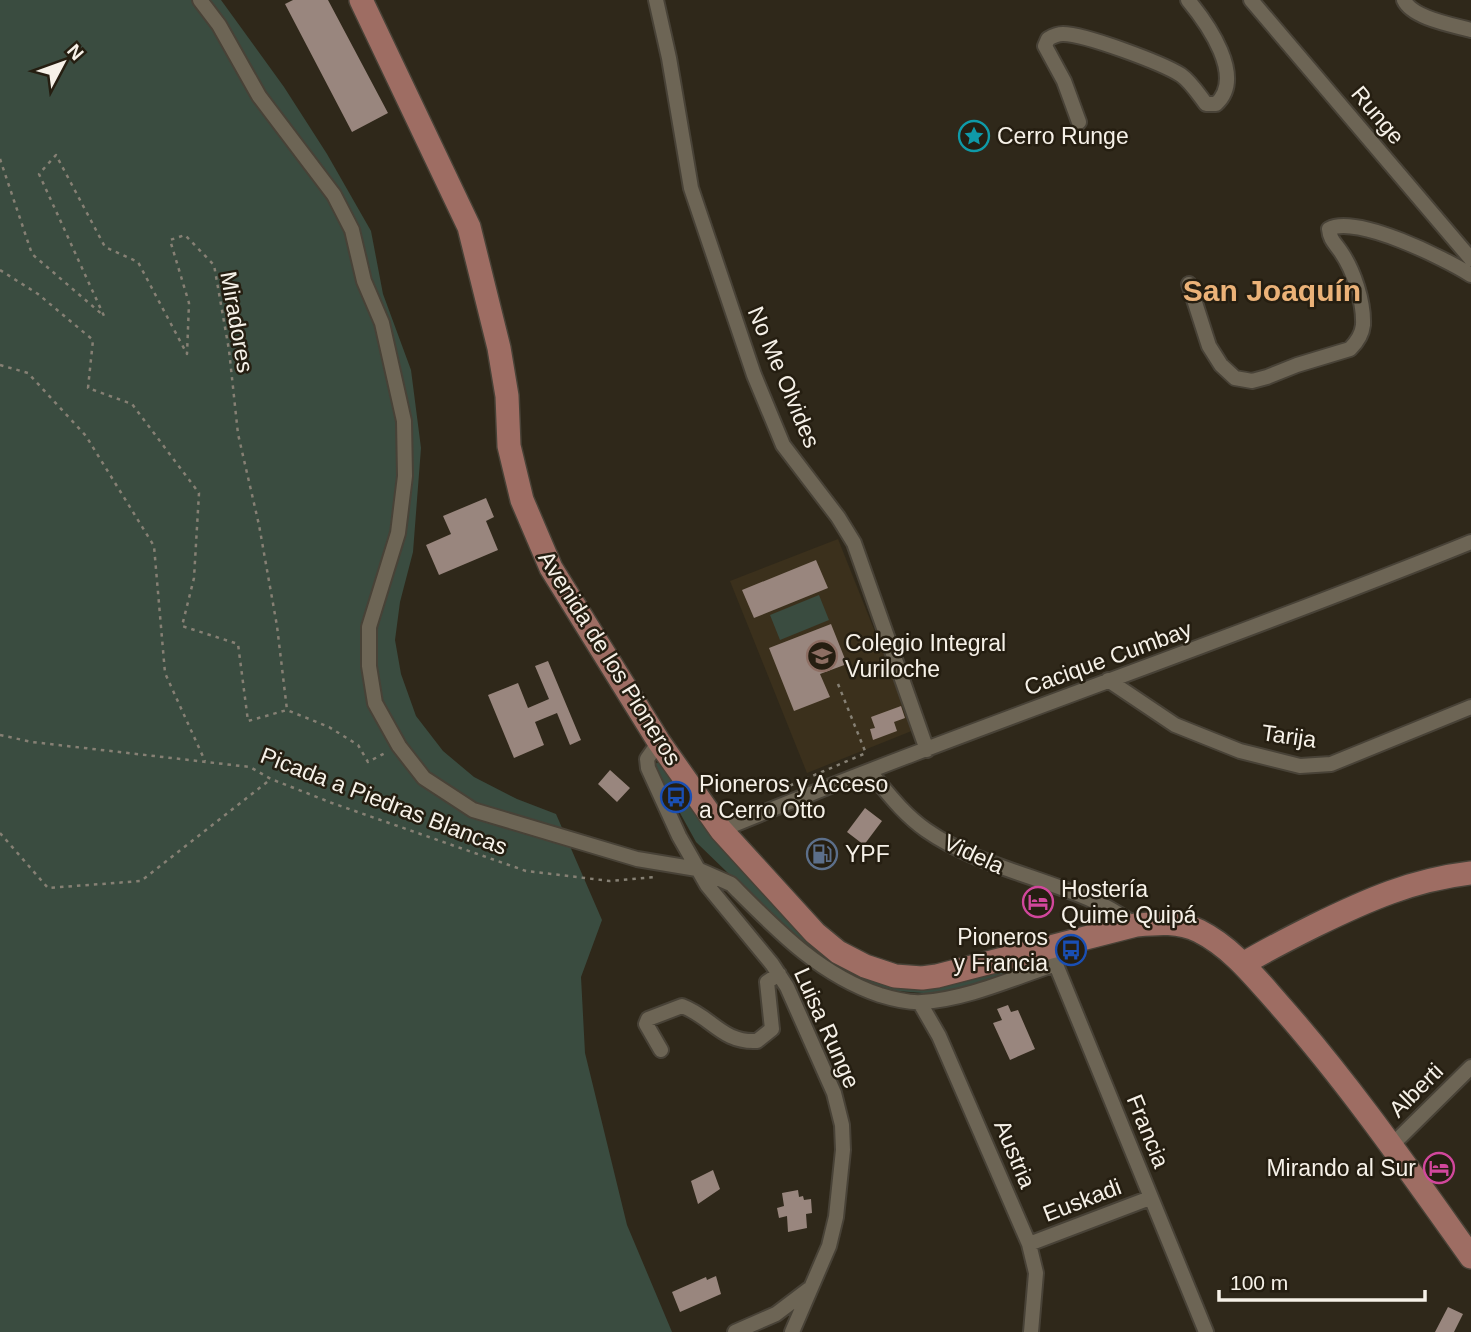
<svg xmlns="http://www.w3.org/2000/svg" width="1471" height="1332" viewBox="0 0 1471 1332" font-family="Helvetica,sans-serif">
<rect width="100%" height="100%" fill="#2f281a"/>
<path fill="#3b301c" d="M838,539L914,730L807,773L730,581Z"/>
<path fill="#3a4c40" d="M0,0H221L284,87L327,154L371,231L383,294L411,370L421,448L413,552L400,602L395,640L401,674L416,716L443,751L474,777L517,799L556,814L602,920L581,977L585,1053L627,1225L672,1332H0Z
M819,595L829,620L780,640L770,615Z
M661,762L717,843L807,939L936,985L976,978L1044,958L1045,964L978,985L936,994L897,991L871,984L829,966L800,943L696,842L653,764Z"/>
<path fill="#99867e" d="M293,0H328L388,113L352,132L285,4Z
M486,498L494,517L486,521L498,550L439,575L426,545L451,534L443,516Z
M816,560L828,588L754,618L742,590Z
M831,624L847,664L820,674L830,697L794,711L769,648Z
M548,661L581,740L570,745L557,713L535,722L544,745L514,758L488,695L518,683L528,708L549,699L535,666Z
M901,706L905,718L894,722L897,731L873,740L870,729L875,728L871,717Z
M610,770L630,788L617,802L598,784Z
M865,808L882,821L864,845L847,832Z
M1008,1005L1011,1012L1018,1010L1035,1049L1010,1060L993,1023L1002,1020L997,1009Z
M713,1170L720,1189L698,1204L691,1181Z
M798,1190L799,1197L803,1196L804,1200L811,1199L812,1213L806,1214L807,1228L788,1232L787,1216L779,1218L777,1208L784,1206L782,1193Z
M716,1276L721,1294L680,1312L672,1292L706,1277L707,1280Z
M1448,1307L1463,1314L1454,1332H1435Z"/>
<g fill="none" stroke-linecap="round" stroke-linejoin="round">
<g stroke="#484237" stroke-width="18">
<path id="minor" d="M200,0L219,25L259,96L334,195L352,230L364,281L382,323L404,421L405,476L398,533L369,627V666L375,703L399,746L424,778L473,810L637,859L697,869L731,884C776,929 818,974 880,995C893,999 908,1003 922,1002C968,999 1013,978 1056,964
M656,0L669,58L691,188L754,375L783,445L838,517L854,543L927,750
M1251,0L1471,259
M1404,0C1412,18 1453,25 1471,30
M1079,122L1064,81L1045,46L1048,39C1053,36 1057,34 1063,34C1085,34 1162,63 1181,75C1191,82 1199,95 1206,104H1216C1246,77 1207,23 1188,0
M1189,284L1209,346L1221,365L1235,378L1252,381L1267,377L1297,365L1350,349C1357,342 1362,335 1363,325C1364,302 1354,271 1341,252C1335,243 1330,240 1329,229C1356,214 1446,259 1471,275
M1108,680L1175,725L1240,751L1300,766L1331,764L1471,707
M659,742L647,759L648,768L679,836L707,885L772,964L787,987L834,1093L842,1125L843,1150L836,1217L829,1246L792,1332
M870,772C887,792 903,814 926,830C976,865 1038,876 1094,901C1109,907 1122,916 1136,925
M721,830C968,728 1223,643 1471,542
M1052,955L1206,1332
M920,1003L939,1036L1029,1244L1036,1273L1031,1332
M661,1050L646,1024L648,1019L682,1006C712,1017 722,1043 757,1041L772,1029L767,982L779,974
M1392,1145L1471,1067
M1029,1244L1150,1198
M735,1332L776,1314L809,1289"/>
</g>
<g stroke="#484237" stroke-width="26">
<path id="primary" d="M361,0L469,227L499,348L507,396L509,446L522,500L551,568L659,742L721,830L815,933L838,952L865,966L895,976L922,978L937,976L1136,925C1158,923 1179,921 1199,931C1231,947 1254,976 1277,1002C1348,1082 1409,1170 1471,1257
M1243,964C1266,950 1290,938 1314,926C1367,900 1412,880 1471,873"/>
</g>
<path stroke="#868074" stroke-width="2.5" stroke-dasharray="3.5 5" stroke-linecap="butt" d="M0,159L32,254L104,316L39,174L56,155L105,247L138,262L187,354L189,303L170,240L185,235L214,265L229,350L238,434L259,525L277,626L287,710
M0,270L38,294L93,340L88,388L132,404L199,493L194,578L182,626L238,644L248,721L287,710L329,727L358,745L368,762L387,752
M0,365L28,373L86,436L154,546L165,673L205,761
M838,684L865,751
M0,735L32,742L250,767L271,779L332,803L526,871L610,881L656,877
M782,789L866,753
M0,833L48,888L141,881L271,779"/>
<use href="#minor" stroke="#6d6555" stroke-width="14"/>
<use href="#primary" stroke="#9e6d63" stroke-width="23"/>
</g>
<defs>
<g id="sight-ring" transform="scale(1.575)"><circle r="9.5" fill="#251e11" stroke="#0f9aa8" stroke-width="1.5"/><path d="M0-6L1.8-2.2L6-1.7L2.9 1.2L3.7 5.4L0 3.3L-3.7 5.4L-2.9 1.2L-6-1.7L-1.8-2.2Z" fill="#0f9aa8"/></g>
<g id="school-ring" transform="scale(1.575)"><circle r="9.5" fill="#251e11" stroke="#8d6e63" stroke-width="1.5"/><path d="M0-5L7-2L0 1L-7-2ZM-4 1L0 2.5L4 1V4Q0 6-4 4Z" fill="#8d6e63"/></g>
<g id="bus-ring" transform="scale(1.575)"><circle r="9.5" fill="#251e11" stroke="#1a4fb4" stroke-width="1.5"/><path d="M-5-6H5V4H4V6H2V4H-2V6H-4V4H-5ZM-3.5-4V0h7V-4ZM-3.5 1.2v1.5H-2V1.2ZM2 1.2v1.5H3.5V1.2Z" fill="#1a4fb4"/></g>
<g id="fuel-ring" transform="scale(1.575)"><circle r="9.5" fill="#251e11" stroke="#5c6f8a" stroke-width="1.5"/><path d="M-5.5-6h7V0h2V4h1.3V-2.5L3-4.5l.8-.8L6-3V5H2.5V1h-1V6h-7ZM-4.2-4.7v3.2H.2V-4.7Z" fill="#5c6f8a"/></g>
<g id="hotel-ring" transform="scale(1.575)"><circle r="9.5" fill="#251e11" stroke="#d1479c" stroke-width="1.5"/><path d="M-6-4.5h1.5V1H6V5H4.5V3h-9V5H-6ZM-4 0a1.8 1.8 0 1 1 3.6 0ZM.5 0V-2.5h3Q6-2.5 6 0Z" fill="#d1479c"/></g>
</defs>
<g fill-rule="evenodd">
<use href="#sight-ring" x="974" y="136"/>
<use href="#school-ring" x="822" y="656"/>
<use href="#bus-ring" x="676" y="797"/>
<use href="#fuel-ring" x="822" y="854"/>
<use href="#hotel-ring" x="1038" y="902"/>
<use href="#bus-ring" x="1071" y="950"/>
<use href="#hotel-ring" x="1439" y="1168"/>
</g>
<g text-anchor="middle" stroke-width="5" stroke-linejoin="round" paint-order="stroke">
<g font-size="23" fill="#f6f1e8" stroke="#251e11">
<text transform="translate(1378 115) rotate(50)" y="8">Runge</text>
<text transform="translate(237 322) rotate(80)" y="8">Miradores</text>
<text transform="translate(784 377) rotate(67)" y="8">No Me Olvides</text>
<text transform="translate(610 658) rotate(58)" y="8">Avenida de los Pioneros</text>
<text transform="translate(1108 658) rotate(-20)" y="8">Cacique Cumbay</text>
<text transform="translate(1289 736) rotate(8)" y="8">Tarija</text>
<text transform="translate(384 801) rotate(21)" y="8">Picada a Piedras Blancas</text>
<text transform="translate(974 854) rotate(25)" y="8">Videla</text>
<text transform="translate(827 1028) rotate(66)" y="8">Luisa Runge</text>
<text transform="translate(1416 1090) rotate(-45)" y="8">Alberti</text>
<text transform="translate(1148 1131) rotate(68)" y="8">Francia</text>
<text transform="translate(1015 1154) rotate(67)" y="8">Austria</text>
<text transform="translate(1082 1200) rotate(-21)" y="8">Euskadi</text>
</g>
<g font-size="23" fill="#f6f1e8" stroke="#251e11" text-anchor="start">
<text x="997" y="144">Cerro Runge</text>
<text x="845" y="651">Colegio Integral<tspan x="845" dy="26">Vuriloche</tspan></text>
<text x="699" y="792">Pioneros y Acceso<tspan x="699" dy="26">a Cerro Otto</tspan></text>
<text x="845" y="862">YPF</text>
<text x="1061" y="897">Hostería<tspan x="1061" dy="26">Quime Quipá</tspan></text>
<text x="1048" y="945" text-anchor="end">Pioneros<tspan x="1048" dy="26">y Francia</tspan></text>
<text x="1416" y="1176" text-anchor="end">Mirando al Sur</text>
</g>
<g font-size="30" font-weight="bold" fill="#ebb278" stroke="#251e11">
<text x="1272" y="301">San Joaquín</text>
</g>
</g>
<g transform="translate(63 63) rotate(49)" stroke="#251e11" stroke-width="5" paint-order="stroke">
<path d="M0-5L12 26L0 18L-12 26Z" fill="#f6f1e8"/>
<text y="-10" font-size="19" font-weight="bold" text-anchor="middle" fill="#f6f1e8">N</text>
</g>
<path d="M1219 1290v10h206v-10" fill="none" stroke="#f6f1e8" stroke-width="3.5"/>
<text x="1230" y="1290" font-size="21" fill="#f6f1e8" stroke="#251e11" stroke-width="5" paint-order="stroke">100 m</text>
</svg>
